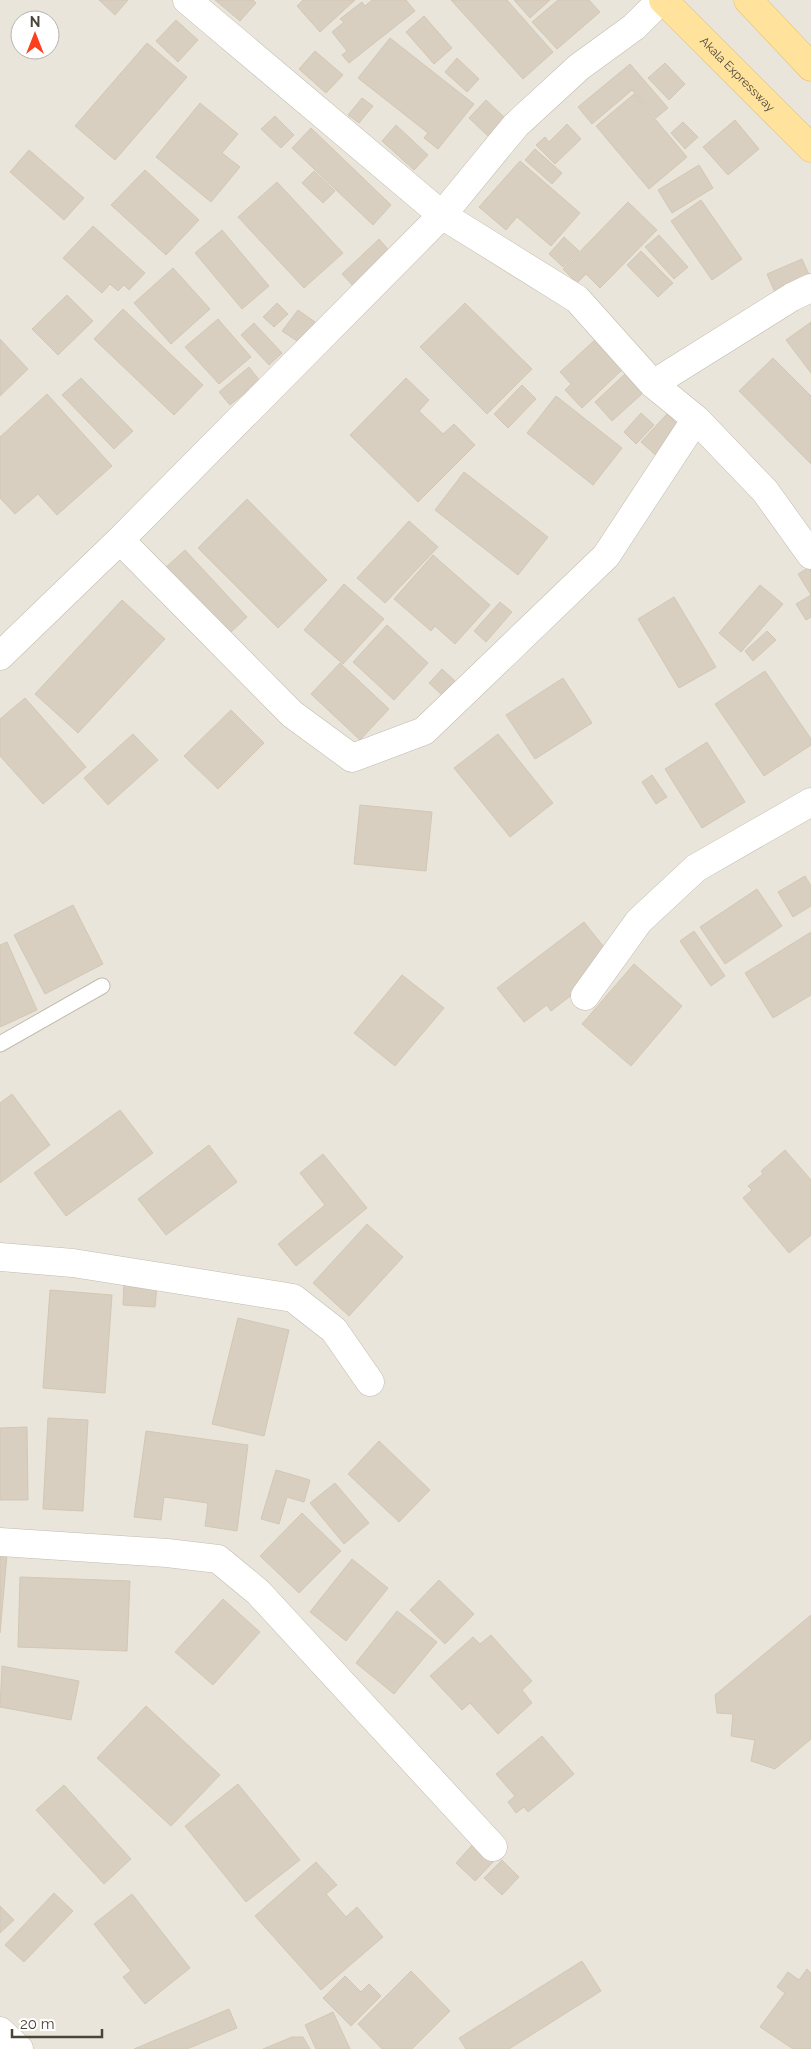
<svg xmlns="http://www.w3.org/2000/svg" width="811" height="2049" viewBox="0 0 811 2049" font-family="Raleway,sans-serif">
<rect width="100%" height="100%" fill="#f6f3ec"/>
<path fill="#eae5da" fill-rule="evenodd" d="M0,0H811V2049H0ZM20,20H50V50H20Z"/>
<path fill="#d8cfc1" stroke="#d3c7b4" d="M99,0H128L115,15Z
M215,0H253L256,3L240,21Z
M303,0H355L320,32L297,6Z
M372,0H406L415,11L349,63L342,55L347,51L332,32L344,22L340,19L362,2L365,6Z
M451,0H507L553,52L523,79Z
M514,0H550L530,18Z
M558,0H589L600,12L557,49L532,22Z
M424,16L452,48L434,64L406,32Z
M176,20L198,40L178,62L156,41Z
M390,38L474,104L438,149L424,138L428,133L358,78Z
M147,43L187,77L115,160L75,126Z
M315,51L343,75L326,93L299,69Z
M457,58L479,79L467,92L445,72Z
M665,63L685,84L669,100L648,78Z
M630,64L668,108L656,118L632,90L592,124L578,107Z
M634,94L687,157L649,189L596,126Z
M362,98L373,106L359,123L348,115Z
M486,100L506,119L489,137L469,118Z
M200,103L238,134L222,153L240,167L211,202L156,157Z
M275,116L294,135L281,148L261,129Z
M735,120L759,149L728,175L703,147Z
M683,122L698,137L685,149L671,133Z
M567,124L581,139L555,164L536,145L545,137L549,142Z
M396,125L428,155L414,170L382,141Z
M311,128L391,205L373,225L292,148Z
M535,149L562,173L552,184L525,160Z
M29,150L84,198L64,220L10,172Z
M520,161L580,213L551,246L517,217L506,230L479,207Z
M699,165L713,188L672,213L658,190Z
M145,170L199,220L166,255L111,205Z
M314,171L335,191L323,203L302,183Z
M277,182L343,253L304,288L238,217Z
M701,200L742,259L712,280L671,221Z
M628,202L657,230L600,288L586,274L577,283L563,269Z
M93,226L145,273L129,290L124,285L118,291L110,284L102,293L63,258Z
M222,230L269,286L242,309L195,253Z
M659,235L688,267L674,279L645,247Z
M564,237L579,251L563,267L549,254Z
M379,239L391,253L358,291L342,274Z
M641,251L673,283L658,297L627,265Z
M802,259L811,279L777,297L767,274Z
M173,268L210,309L171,344L134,303Z
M67,295L93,321L58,355L32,329Z
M277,303L288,314L274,327L263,317Z
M465,303L532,369L487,414L420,347Z
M123,309L203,385L174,415L94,339Z
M298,310L315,322L300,343L282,331Z
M218,319L251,357L219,384L185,347Z
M811,322V373L786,340Z
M254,323L282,353L269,365L241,335Z
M597,338L625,367L582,408L565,390L571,384L560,372Z
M0,339L28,369L0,396Z
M773,358L811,396V464L739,391Z
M249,367L260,381L230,405L219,392Z
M626,373L644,392L612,421L595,402Z
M81,378L133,431L114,449L62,395Z
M406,378L429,400L419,411L443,434L454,424L475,445L418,502L350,435Z
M522,385L536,399L508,428L494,414Z
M47,394L112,466L57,515L38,494L15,514L0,498V437Z
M556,396L622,448L593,485L527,433Z
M641,413L654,425L636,444L624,432Z
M667,414L685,432L660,459L641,442Z
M464,472L548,537L518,575L435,510Z
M247,499L327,580L278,628L198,548Z
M409,521L438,547L385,603L357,578Z
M185,550L247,617L228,635L165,568Z
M433,555L490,605L455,644L435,626L431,631L394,599Z
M811,566V617L806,620L796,604L811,595L798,574Z
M344,584L384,619L343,664L304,630Z
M760,585L783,604L741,652L719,633Z
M674,597L716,667L679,688L638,619Z
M122,600L165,639L78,733L35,694Z
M500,602L512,612L486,642L474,631Z
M387,625L428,663L394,700L353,662Z
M767,631L776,640L753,661L745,651Z
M340,663L389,709L360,740L311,694Z
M442,669L456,682L443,696L429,683Z
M765,671L811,739V745L764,776L715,704Z
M563,678L592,723L535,759L506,715Z
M25,698L86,767L43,804L0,756V719Z
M231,710L264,743L218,789L184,756Z
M133,734L158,760L108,805L84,778Z
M498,734L553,803L510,837L454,768Z
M707,742L745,802L702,828L665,769Z
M652,775L667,797L656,804L642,782Z
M360,805L432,812L426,871L354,864Z
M805,876L811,886V906L793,917L778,892Z
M757,889L782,926L725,964L700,927Z
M73,905L103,964L45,994L14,935Z
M584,922L611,956L596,976L551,1011L547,1005L524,1022L497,988Z
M694,931L725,976L711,986L680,941Z
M811,932V995L773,1018L745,973Z
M7,942L37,1010L0,1027V945Z
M634,964L682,1006L631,1066L582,1024Z
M402,975L444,1008L395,1066L354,1033Z
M12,1094L50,1145L0,1183V1103Z
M120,1110L153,1153L66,1216L34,1173Z
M209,1145L237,1182L166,1235L138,1199Z
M785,1150L811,1180V1235L789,1253L743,1198L752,1190L748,1186L763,1174L761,1171Z
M323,1154L367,1208L296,1266L278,1244L325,1205L300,1173Z
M367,1224L403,1257L349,1316L313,1283Z
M124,1283L157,1286L155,1307L123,1305Z
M50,1290L112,1295L105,1393L43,1388Z
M238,1318L289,1330L264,1436L212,1424Z
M48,1418L88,1420L83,1511L43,1509Z
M27,1427L28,1500H0V1428Z
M146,1431L248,1445L237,1531L205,1526L208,1503L164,1497L161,1520L134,1517Z
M379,1441L430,1490L399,1522L348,1474Z
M276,1470L310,1480L304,1502L287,1497L279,1524L261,1519Z
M335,1483L369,1523L344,1544L310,1503Z
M302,1513L341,1551L299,1593L260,1556Z
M0,1554L7,1555L0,1633Z
M352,1559L388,1588L346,1641L310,1612Z
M20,1577L130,1581L127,1651L18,1647Z
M439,1580L474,1614L445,1644L410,1610Z
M223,1599L260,1632L213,1685L175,1652Z
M397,1611L437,1642L394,1694L356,1663Z
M811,1615V1739L775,1769L751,1761L755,1740L731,1736L733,1714L717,1713L715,1695Z
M491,1635L532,1681L522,1690L532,1703L498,1734L470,1703L462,1710L430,1676L473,1637L480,1644Z
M2,1666L79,1681L71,1720L0,1707Z
M146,1706L220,1775L171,1826L97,1758Z
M542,1736L574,1774L528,1812L524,1807L516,1813L508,1802L515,1796L496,1774Z
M238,1784L300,1860L246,1902L185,1826Z
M64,1785L131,1859L104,1884L36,1810Z
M475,1842L495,1860L475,1881L456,1863Z
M502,1860L519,1877L502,1895L484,1878Z
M316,1862L337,1885L326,1894L346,1917L357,1907L383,1937L321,1990L255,1916Z
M54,1893L73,1911L24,1962L5,1945Z
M132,1894L190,1968L145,2004L123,1977L131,1971L94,1924Z
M0,1906L14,1920L0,1933Z
M582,1961L601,1991L509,2049H466L459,2038Z
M807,1969L811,1973V2049H793L760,2027L785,1993L777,1987L788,1972L799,1980Z
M411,1971L450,2011L412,2049H382L358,2024Z
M345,1976L361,1992L369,1984L381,1996L351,2026L323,1998Z
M229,2009L237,2028L187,2049H134Z
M333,2012L350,2049H316L305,2025Z
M292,2037H303L310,2049H263Z"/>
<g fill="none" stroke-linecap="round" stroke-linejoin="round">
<g stroke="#c2bbae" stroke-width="17">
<path id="lane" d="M0,1044L102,986"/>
</g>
<g stroke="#c2bbae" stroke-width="29">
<path id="street" d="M187,0L442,215L577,299L653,384L696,419L765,491L811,555
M653,384L792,297L811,288
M120,540L292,714L352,758L424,731L606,556L696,419
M0,656L120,540L442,215L516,125L579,67L634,27L661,0
M585,996L639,921L696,868L811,802
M0,1257L73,1263L293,1298L334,1330L370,1382
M0,1542L167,1553L218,1559L258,1592L493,1847
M0,2031L19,2049"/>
</g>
<g stroke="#e6c16a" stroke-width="29">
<g id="primary">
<path id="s1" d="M663,0L811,148"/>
<path d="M748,0L811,67"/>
</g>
</g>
<use href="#lane" stroke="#fff" stroke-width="15"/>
<use href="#street" stroke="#fff" stroke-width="28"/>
<use href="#primary" stroke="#ffe39c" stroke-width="28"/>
</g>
<g text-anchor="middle" stroke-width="4" stroke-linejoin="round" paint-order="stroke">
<g font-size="12" fill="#4b4439" stroke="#fff">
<text dy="4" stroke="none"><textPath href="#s1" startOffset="105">Akala Expressway</textPath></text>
</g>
</g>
<g transform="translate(35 35)"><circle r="24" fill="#ffffff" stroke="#b7b4b0"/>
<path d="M0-4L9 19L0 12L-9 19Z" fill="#fc3f1d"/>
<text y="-8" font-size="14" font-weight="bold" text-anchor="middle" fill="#4b4439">N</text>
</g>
<path d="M12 2029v8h90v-8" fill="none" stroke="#4b4439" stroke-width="2.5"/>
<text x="20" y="2029" font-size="15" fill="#4b4439" stroke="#ffffff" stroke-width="4" paint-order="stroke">20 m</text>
</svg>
